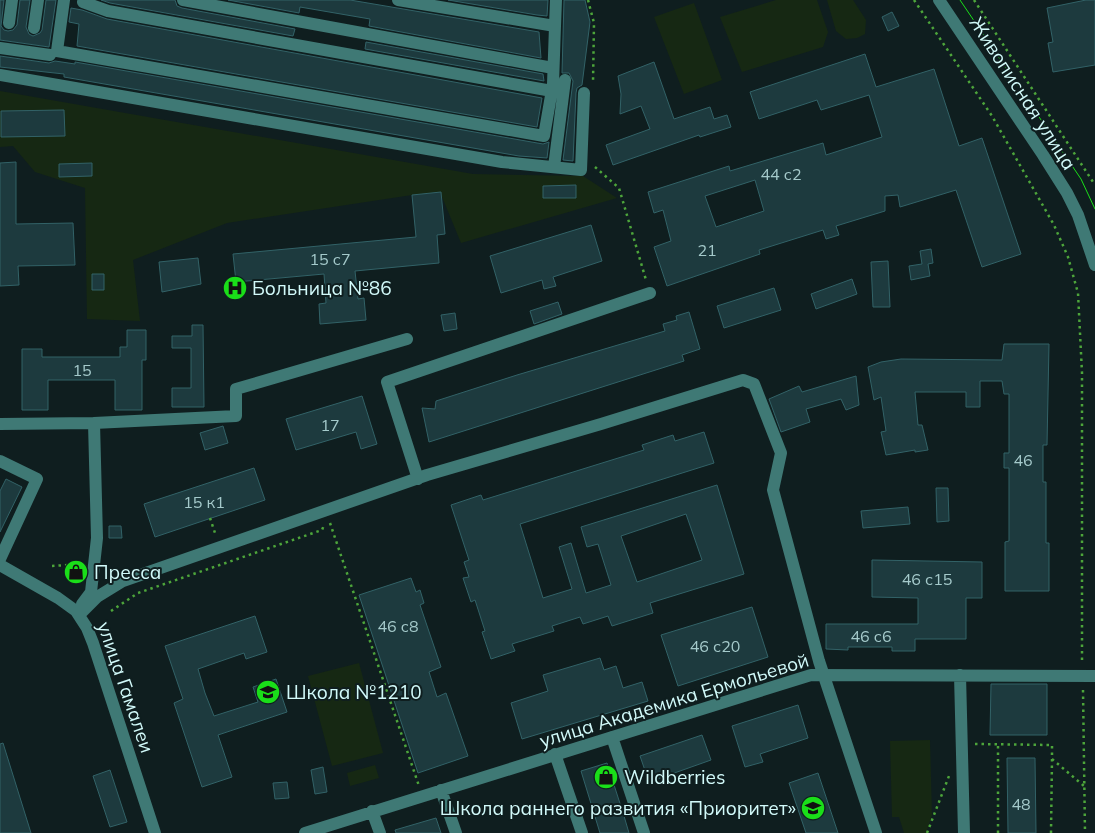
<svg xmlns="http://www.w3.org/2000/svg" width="1095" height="833" viewBox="0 0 1095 833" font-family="Mulish,sans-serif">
<rect width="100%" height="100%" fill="#0f1e1f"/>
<path fill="#162813" d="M776,0H817L828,32L823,47L742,72L720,17Z
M827,0H853L866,20L865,34L857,38L846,39L836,31Z
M694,3L722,80L684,94L654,17Z
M0,91L473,174L583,176L617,198L461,243L440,192L412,195L227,223L133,260L140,321L87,319L85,188L35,172L13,146L0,147Z
M359,663L383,753L332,766L308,676Z
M930,740L932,815L926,833H904L899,817H892L890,741Z
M375,765L379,778L350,786L347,773Z"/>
<path fill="#1d3a3e" stroke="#326267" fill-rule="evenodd" d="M0,0H4L1,26L4,30L8,31L13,30L17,25L20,0H30L26,27L29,34L33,36L40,33L42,30L46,0H56L49,47L0,40Z
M101,0H175L177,6L182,8L295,29L293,36L110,3Z
M228,0H350L539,32L541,58L369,26L370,19L300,7L299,13Z
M448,0H548L547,16L537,15Z
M564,0H585L590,22L582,85L577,88L576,93L573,161L563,160L573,81L569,73H562Z
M1086,0H1095V65L1053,72L1048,43L1053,42L1047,8Z
M71,8L82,10L107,19L542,98L537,127L77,46L79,24L69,22Z
M892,12L899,26L888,31L882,17Z
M366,42L543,74L544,81L365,49Z
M865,54L876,87L934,69L959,146L982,138L1021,254L982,267L956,190L900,207L898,195L885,196V211L836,226L839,235L826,239L823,230L759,250L760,254L667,286L654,247L671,241L663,210L654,213L648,192L729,166L730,171L823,143L826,155L882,137L869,95L821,110L817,100L759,119L750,92ZM755,180L764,211L716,227L705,196Z
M0,56L49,63L55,61L75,64V62L543,144L549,142L547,158L519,156L64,77V74L0,67Z
M654,62L674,119L710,107L714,119L727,115L731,127L700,137L699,135L613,165L606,145L650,129L641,106L620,114L621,94L618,76Z
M64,110L65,136L1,137V111Z
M16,162V224L73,223L75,265L18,266L19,285L0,286V163Z
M92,163V176L59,177V164Z
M576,185V198H543V186Z
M441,192L445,234L437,235L439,263L355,271L358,299L364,298L366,320L320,324L319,304L326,303L324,274L236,282L233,254L416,237L412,195Z
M591,225L602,261L553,277L556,286L544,289L542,280L501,293L490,256Z
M931,249L933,263L928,264L930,276L911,280L909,266L922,264L920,251Z
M198,258L201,284L162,292L159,262Z
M888,261L890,307H873L871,262Z
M92,274H104V290H92Z
M852,279L857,294L816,309L811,294Z
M774,288L781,310L724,328L717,306Z
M558,302L562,314L534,324L530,311Z
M689,312L700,349L682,355L684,361L429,442L422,408L435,409L436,401L517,375L665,331L663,324L677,320L676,316Z
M455,313L457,329L444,331L441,315Z
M192,325H203L204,407H172V388H191V348H172V336H192Z
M127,330H146V360H142V410H115V380H48V410H22V349H42V357H120V347H127Z
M1004,344H1049L1047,445H1043V482H1046V543H1049V591H1005V542L1009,541V468H1004V453H1009V394H1004L1002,381H980V407H966V392H915L918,425H922L928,450L915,452V450L886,455L881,432L886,431L881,397L874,400L868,367L881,362L901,359L1002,360Z
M856,376L859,405L846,410L841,399L806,409L810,422L781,432L769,399L799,386L802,392Z
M362,396L377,444L361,449L356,432L296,450L286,419Z
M223,426L228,443L205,450L200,433Z
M704,432L714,463L520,524L543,598L572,589L559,547L571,543L586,593L611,585L598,544L587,547L581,527L717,485L744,574L650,603L653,613L612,626L608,616L583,624L580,617L552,626L554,631L512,644L515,651L491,659L482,632L485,631L475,600L471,602L463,578L469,577L464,562L469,560L451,505L481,495L483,500L644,450L642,445L673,435L675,441ZM686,514L702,560L637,582L621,536Z
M254,468L265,500L155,537L144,504Z
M6,479L22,487L0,532V491Z
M936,488H948L949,521L937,522Z
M908,507L910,524L863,528L861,511Z
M109,526H121L122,538H109Z
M872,560L982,562V598H966V639H915V651H892V647H848V650L826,649V624H918V598L872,597Z
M411,578L416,592L420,590L424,603L420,605L441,667L429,672L437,697L446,693L468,756L418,773L359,595Z
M752,607L768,657L678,686L661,635Z
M255,616L267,652L246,659L244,653L198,669L205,693L214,716L258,702L253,687L276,679L287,712L218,735L232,777L202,787L174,703L183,699L165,646Z
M600,658L604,670L616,666L623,688L642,682L648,701L522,739L511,703L548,691L543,675Z
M991,684H1047V735H990Z
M798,705L808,738L760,754L763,762L745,767L732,726Z
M702,735L711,760L649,782L640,756Z
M3,743L31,833H0V744Z
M1007,758H1035L1036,833H1008Z
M607,763L624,816L629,833H600L581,771Z
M323,767L327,792L315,794L311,770Z
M110,770L127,822L110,827L93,776Z
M818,773L838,833H806L789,783Z
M287,782L289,798L275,799L273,783Z
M436,818L441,833H396L395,830Z"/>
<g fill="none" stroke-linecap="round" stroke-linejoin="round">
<path stroke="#4da53b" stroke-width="2.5" stroke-dasharray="2.5 4" stroke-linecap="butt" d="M588,0L594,23L593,83
M914,0L992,116L1054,225L1068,257L1078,293L1082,373V664
M974,0L1095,185
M595,167L619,188L646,280
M210,518L216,536
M330,523L419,786
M52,566L83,564
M111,611L138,593L322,530L324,525
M1083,690L1085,833
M975,744L1052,745V759L1084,786
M927,833L949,776
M998,833V744
M1051,833L1052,759"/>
<path stroke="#3f7975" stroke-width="12" d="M64,0L57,51L544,136L553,84L555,26
M183,0L553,68
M398,0L555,26L556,0
M939,0L1043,155L1067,193L1078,215L1095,265
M83,2L108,11L552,91
M9,23L12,0
M34,28L38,0
M0,48L50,55
M0,75L502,162L581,170L584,93
M554,167L565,80
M0,424L94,423
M0,461L37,479L0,559
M418,479L387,382L650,293
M0,565L58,598L76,611L87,628L93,643L155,833
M82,604L91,592L97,538L94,423L236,416V389L407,339
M80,614L97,597L123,581L427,475L601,424L743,380L754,384L781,453L773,490L819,661L876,833
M960,675L964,833
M612,737L644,833
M555,754L582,833
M441,790L456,833
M372,811L380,833
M305,833L811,675L1095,676"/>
<path stroke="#1ade19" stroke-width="1" d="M960,0L1081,179L1095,209"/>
</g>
<defs>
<g id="hospital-disc" transform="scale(1.25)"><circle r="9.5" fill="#1ade19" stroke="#0f1e1f"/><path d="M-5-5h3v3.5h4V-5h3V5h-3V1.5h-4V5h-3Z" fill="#111"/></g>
<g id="shop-disc" transform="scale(1.25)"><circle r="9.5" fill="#1ade19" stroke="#0f1e1f"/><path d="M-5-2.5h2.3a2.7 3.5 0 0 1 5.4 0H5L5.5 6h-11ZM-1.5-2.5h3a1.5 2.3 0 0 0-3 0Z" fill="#111"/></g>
<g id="school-disc" transform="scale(1.25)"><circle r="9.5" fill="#1ade19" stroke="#0f1e1f"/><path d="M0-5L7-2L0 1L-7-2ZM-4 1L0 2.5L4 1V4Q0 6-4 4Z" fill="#111"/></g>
</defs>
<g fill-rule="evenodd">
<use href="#hospital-disc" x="235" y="288"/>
<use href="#shop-disc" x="76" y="572"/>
<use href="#school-disc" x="268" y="692"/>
<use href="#shop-disc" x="606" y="777"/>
<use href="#school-disc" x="813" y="808"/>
</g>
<g text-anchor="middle" stroke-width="4" stroke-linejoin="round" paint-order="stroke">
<g font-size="16" fill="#a5cacb">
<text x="781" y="180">44 с2</text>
<text x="707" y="256">21</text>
<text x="330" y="265">15 с7</text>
<text x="82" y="376">15</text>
<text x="330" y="431">17</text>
<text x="1023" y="466">46</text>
<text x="204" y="508">15 к1</text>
<text x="927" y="585">46 с15</text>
<text x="398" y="632">46 с8</text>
<text x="871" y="642">46 с6</text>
<text x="715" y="652">46 с20</text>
<text x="1021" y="810">48</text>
</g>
<g font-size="19" fill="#d2fafa" stroke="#0f1e1f">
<text transform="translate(1023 93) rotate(57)" y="7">Живописная улица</text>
<text transform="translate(126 687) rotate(71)" y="7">улица Гамалеи</text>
<text transform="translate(674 700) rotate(-17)" y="7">улица Академика Ермольевой</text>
</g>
<g font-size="19" fill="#d2fafa" stroke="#0f1e1f" text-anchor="start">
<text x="252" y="295">Больница №86</text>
<text x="94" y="579">Пресса</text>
<text x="286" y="699">Школа №1210</text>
<text x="624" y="784">Wildberries</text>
<text x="796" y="815" text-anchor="end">Школа раннего развития «Приоритет»</text>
</g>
</g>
</svg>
